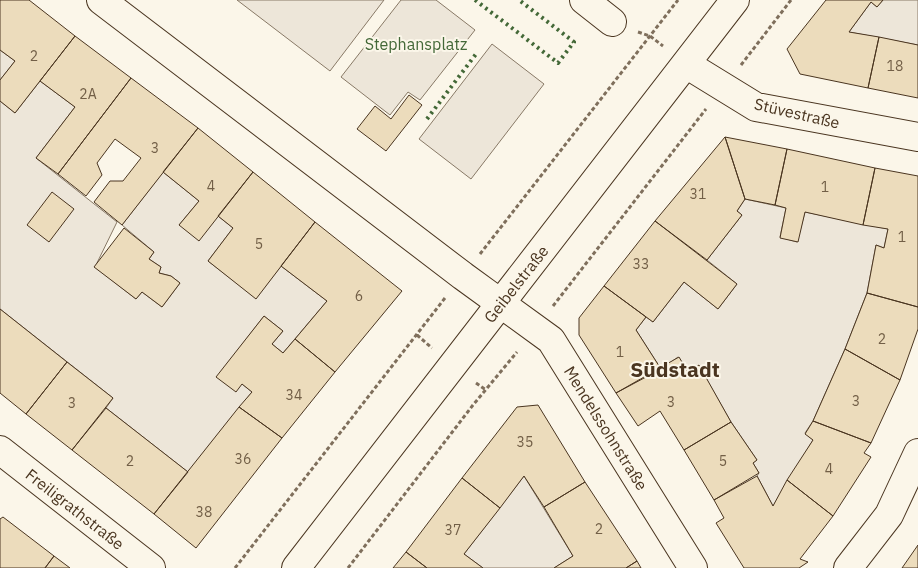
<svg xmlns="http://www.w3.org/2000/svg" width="918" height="568" viewBox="0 0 918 568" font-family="'IBM Plex Sans',sans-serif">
<rect width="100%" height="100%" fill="#fbf6e9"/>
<path fill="#ede6d9" stroke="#887966" d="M237,0H384L330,71Z
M401,0H436L475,30L420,100L408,92L390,115L341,77Z
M883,0H918V45L849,32L871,2L877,7Z
M492,44L544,84L471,179L419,139Z
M0,50L15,61L0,80Z
M40,81L75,107L36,158L117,222L95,267L136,299L142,292L162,307L180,283L171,276L159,273L161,267L149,259L154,252L122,225L163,172L199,201L179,225L218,216L233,228L208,261L256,298L281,266L327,301L283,353L272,344L283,331L264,316L217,377L242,384L252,392L188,472L106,408L113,398L0,309V101L15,113Z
M745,199L786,208L780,237L797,242L805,212L888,229L884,248L876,245L867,293L845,349L813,421L805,433L813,440L773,506L757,476L759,473L753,463L757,460L731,422L699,366L688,372L678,357L661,369L636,330L646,317L653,322L684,282L718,309L737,284L707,260L742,215L737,211Z
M524,476L573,556L554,568H483L464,554Z"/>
<path fill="#ecdcbc" stroke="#4a3520" d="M0,0H29L75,36L15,113L0,101V80L15,61L0,50Z
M826,0H883L877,7L871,2L849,32L879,37L868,88L800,74L787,49Z
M75,36L131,78L58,174L36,158L75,107L40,81Z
M879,37L918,45V98L868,88Z
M131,78L198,128L122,225L94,202L110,181H123L141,158L115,139L97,163L102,175L86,196L58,174Z
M409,95L422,105L386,151L357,129L375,106L391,119Z
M198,128L253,172L199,241L179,225L199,201L163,172Z
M725,137L745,199L737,211L742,215L707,260L655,221Z
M725,137L787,149L775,205L745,199Z
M787,149L875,168L863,225L805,212L798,242L780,238L786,208L775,205Z
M875,168L918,176V307L867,293L876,245L884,248L888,229L863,225Z
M253,172L315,222L256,299L208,261L233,228L218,216Z
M52,192L74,209L49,242L27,225Z
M655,221L737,284L718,309L684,282L653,322L604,286Z
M315,222L402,291L335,372L295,339L327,301L281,266Z
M124,228L154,252L149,259L161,267L159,273L171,276L180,283L162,307L142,292L136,299L94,267Z
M604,286L646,317L636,330L661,369L616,393L579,335V318Z
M867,293L918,307V329L900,380L845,349Z
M0,309L67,362L26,414L0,393Z
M264,316L283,331L272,344L283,353L295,339L335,372L282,438L239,407L252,392L242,384L236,392L216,377Z
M845,349L900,380L871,443L813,421Z
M679,357L688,372L699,365L731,422L684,450L660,411L638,426L616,393Z
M67,362L113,398L72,450L26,414Z
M538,405L585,482L544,507L524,476L500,508L462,478L517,407Z
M239,407L282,438L196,548L154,514Z
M106,408L188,472L154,514L72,450Z
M813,421L871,443L864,453L871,457L833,516L787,480L813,440L805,434Z
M731,422L757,460L753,463L759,473L714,500L684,450Z
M757,476L773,506L787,480L833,516L800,559L808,562L799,568H744L716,523L724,518L714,500Z
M462,478L500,508L464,554L483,568H427L406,552Z
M585,482L637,561L626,568H554L573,556L544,507Z
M3,517L54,556L45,568H0V519Z
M918,545V568H902Z
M406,552L427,568H393Z
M54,556L70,568H45Z
M637,561L641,568H626Z"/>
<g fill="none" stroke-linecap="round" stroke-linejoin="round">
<g stroke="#4a3520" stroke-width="30">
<path id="minor" d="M101,0L463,276L551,340L693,568
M584,0L612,22
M686,64L756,107L918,137
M0,450L151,568
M296,568L735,0
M848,568L889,515L918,453"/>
</g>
<path stroke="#7f6f5c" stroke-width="3" stroke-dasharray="4 2.5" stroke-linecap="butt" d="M638,32L650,36L663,46
M741,65L791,0
M480,254L678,0
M553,306L706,109
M417,335L432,348
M476,383L486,390
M235,568L445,298
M348,568L473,405L517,352"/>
<use href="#minor" stroke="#fbf6e9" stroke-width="28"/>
<path stroke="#436837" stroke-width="4" stroke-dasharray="2.5 4" stroke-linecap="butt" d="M475,0L558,63L574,42L519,0
M427,119L476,54"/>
</g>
<g text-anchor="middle" stroke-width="4" stroke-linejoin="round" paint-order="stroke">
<g font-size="14" fill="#725f47">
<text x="34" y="61">2</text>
<text x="895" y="71">18</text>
<text x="88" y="99">2A</text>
<text x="155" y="153">3</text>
<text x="211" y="191">4</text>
<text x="825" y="192">1</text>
<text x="698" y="199">31</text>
<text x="902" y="242">1</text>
<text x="259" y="249">5</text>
<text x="641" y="269">33</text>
<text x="359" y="301">6</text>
<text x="882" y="344">2</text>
<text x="620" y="357">1</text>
<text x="294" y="400">34</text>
<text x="856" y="406">3</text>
<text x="671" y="407">3</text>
<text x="72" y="408">3</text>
<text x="525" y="447">35</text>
<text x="243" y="464">36</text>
<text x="130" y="466">2</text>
<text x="723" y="466">5</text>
<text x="829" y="474">4</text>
<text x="204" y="517">38</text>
<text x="599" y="534">2</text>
<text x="453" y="535">37</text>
</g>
<g font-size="16" fill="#436837" stroke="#fbf6e9">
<text x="416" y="50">Stephansplatz</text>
</g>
<g font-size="16" fill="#4a3520" stroke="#fbf6e9">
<text transform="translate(797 113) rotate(13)" y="6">Stüvestraße</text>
<text transform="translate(516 284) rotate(-52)" y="6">Geibelstraße</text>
<text transform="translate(606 428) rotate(58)" y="6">Mendelssohnstraße</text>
<text transform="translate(75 509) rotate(38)" y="6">Freiligrathstraße</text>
</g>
<g font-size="21" font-weight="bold" fill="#4a3520" stroke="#fbf6e9">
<text x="675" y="377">Südstadt</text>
</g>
</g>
</svg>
